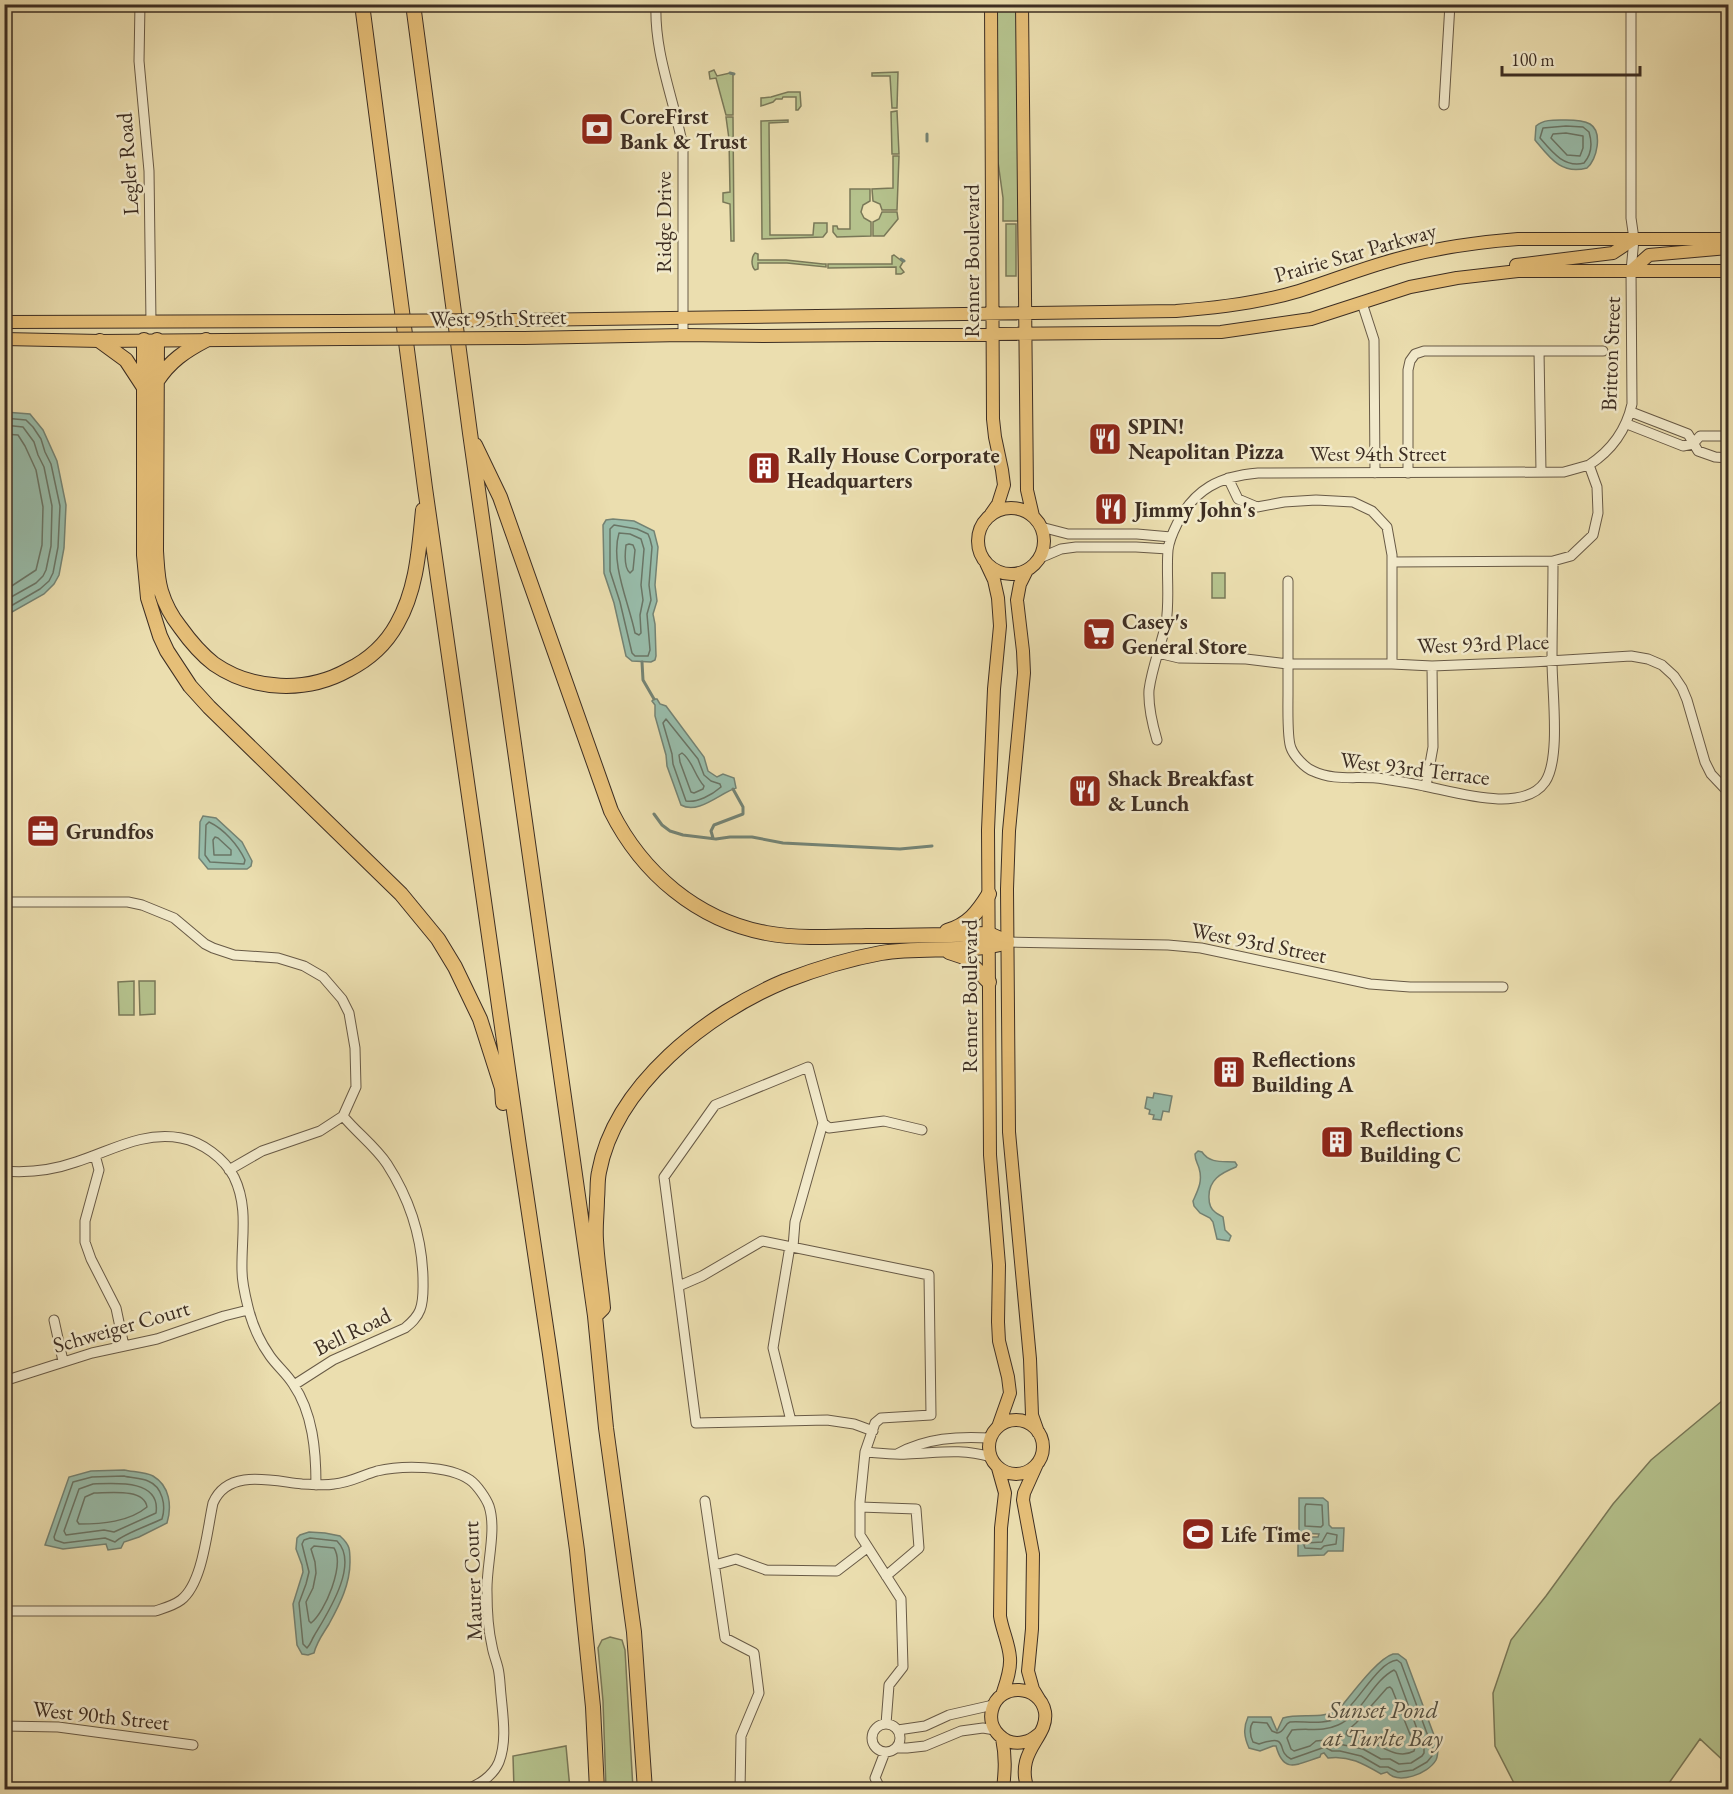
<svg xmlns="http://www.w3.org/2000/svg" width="1733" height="1794" viewBox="0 0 1733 1794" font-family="'EB Garamond',serif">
<rect width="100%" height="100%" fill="#ebdeaf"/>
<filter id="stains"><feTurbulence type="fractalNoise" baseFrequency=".00333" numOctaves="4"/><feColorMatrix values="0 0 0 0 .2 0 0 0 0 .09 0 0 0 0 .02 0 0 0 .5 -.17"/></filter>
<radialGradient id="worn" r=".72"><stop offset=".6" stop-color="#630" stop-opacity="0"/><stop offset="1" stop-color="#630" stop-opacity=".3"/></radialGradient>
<path fill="#b5c28d" stroke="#797858" stroke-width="1.5" d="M997,5H1018L1019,221H1003V198L998,162Z
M714,70L717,76L730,73L733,75V115H726L716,78L710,79L709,72Z
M898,72L897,108H892L890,76H872V73Z
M788,92H800L801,106L798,110H796V97H783L782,99H776L773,102L761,106V98L771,97Z
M897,111L899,154H892L891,112Z
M726,117H733L734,241H731L730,204L723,202V193L730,192L729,139Z
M788,120V122L769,123L770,235H813L814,223H827V232L823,237L762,239L761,121Z
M893,156H899L897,210H882L880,204L873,201L872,189L893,188Z
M850,189H870V201L863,205L861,212L864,218L871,222V236L837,237L833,232V226H837L838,229H850Z
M882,212H897L898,219L884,236H873V222L879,219Z
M1006,224H1016V276H1006Z
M755,253L758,254V260H786L823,264H826V267L787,263H758V269L755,270C751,266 751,257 755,253Z
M894,255L903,262L900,267L904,272L901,274H896V267L828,268V264H892V256Z
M1212,573H1225V598H1212Z
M134,981V1015H119L118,982Z
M139,981H155V1014L140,1015Z
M1728,1396V1765L1700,1739L1669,1783L1666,1789H1517L1495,1746L1493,1693L1511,1640L1546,1596L1613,1504L1651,1460Z
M610,1637L622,1640L625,1650L633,1789H606L603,1701L598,1648L602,1640Z
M566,1746L570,1789H514L513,1756Z"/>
<path fill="#98bcaa" stroke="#748374" stroke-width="1.5" d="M1566,120C1573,120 1583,120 1590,124C1603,132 1597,160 1587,168C1561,175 1550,158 1535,140L1536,126C1544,119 1555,120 1566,120Z
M5,412L30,414L43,430L57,461L66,505L64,548L59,575L54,584L44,594L5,616Z
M613,519L634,521L654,531L658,547L655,585L657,601L653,614L655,624L656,656L655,660L651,662L632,661L626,656L614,603L604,573L603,525L606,520Z
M654,699H657L660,704L666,706L704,757L708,771L717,777L723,774L734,778L736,788C720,793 698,815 681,805L667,766L666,755L655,716V705L652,701Z
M203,816L216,818L242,842L252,861L251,866L247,869H208L199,858L200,822Z
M1154,1093L1172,1096L1169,1112L1163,1111L1161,1120L1153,1119L1154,1115L1149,1114L1150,1110L1145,1108L1147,1097L1153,1098Z
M1198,1151L1202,1152C1210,1164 1223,1161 1235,1162L1237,1165L1236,1167C1221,1173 1208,1180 1209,1198C1209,1203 1211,1209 1215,1212C1217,1214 1220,1215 1223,1217L1225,1230L1231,1236L1229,1241L1217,1239L1213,1222L1210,1218L1200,1213L1194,1206L1193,1201C1198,1190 1203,1181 1199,1168C1197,1162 1195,1160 1195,1154Z
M124,1470C133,1472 145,1472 153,1476C170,1486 172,1506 167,1523L139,1537L124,1542L121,1548L108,1550L106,1544L63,1549L45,1545L69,1477L91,1471Z
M1299,1498H1323L1328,1502L1329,1525L1332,1528H1344L1343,1551H1328L1324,1555L1298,1556V1537H1318L1319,1534L1299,1533Z
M309,1532L325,1533L340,1536C350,1545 350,1549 350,1562C350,1584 340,1604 329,1624C323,1634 317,1641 314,1653L308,1655L302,1654L297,1645L293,1604L303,1572L302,1565L296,1549L297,1538L300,1535Z
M1393,1654H1398L1406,1660L1438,1746C1438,1751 1438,1756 1436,1760C1428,1774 1398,1785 1387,1772L1381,1774C1364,1764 1349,1755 1328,1758L1324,1753L1321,1754L1320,1757C1297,1764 1284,1775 1276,1746H1273L1260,1751L1249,1748C1244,1737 1243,1728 1248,1717H1271L1277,1731L1283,1718C1302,1712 1323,1721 1340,1708C1352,1694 1377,1659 1393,1654Z"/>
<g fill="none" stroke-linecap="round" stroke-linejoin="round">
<path stroke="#6a7566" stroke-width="1.5" d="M1566,126L1583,127L1589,132C1592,142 1592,154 1584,163C1564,168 1552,152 1540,138L1543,128Z
M1566,133L1583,136V148L1580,156L1567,155L1551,138L1553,134Z
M4,418L26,420L33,427L41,439L45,452L51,464L60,506L58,547L53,573L49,581L40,589L4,610
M4,425L23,427L34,442L38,455L44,467L52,506L51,546L46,570L43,576L36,583L4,601
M4,434L18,435L25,446L36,470L43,507L42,545L36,570L4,591
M614,525L637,529L648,534L650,539L652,547L649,585L651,600L647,614L650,650L648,656H635L632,653L620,602L610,571V529Z
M619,533L630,534L641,539L644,549L641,585L643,600L640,615L641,633L639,635L635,633C629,603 610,563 619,533Z
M629,544L633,545L635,550L633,570L630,573C624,568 625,553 626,545Z
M666,719L698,759L704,775L711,781L720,784L721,787C712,795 697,803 686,801L673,764L672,754L663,723Z
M682,753C693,761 694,775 704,786L703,789L694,793L691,792L680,762L679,755Z
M209,822C224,829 238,845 245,860L244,864L210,862L205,855L206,825Z
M215,837L218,838L231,850V855H214L213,840Z
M124,1476C131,1478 141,1478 148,1481C163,1487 166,1506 162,1519C150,1525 123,1534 115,1542L105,1538L64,1543L55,1540L54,1537L73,1482L92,1477Z
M93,1484C115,1483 161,1479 156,1513L114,1532L104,1530L66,1535L64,1531L79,1489Z
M94,1493C109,1493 144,1488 147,1507C129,1522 102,1524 79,1524L77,1521L85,1497Z
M1306,1504L1322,1505L1323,1525L1321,1527L1305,1526V1507Z
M1327,1533L1337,1535L1336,1544L1324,1546L1321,1549L1305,1548L1304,1545L1306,1543L1322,1542Z
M310,1538L337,1541C360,1564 327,1614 314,1636C311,1641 311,1644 307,1648L303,1644L299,1603L306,1584L309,1572L302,1544L304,1540Z
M314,1546L334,1548C345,1565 325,1612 311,1623L309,1621L306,1602L313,1588L316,1573L315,1562L311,1549Z
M1397,1660L1401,1663L1432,1747V1756L1427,1762L1413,1770L1398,1772L1388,1767H1380L1361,1756L1340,1751H1332L1325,1747L1291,1759C1274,1751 1292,1733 1259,1744L1253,1742C1250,1736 1249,1727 1253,1722L1267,1723L1272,1731L1277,1733C1285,1732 1284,1724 1290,1722C1305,1721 1324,1725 1337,1718C1356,1707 1377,1662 1397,1660Z
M1394,1670L1396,1672L1424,1748V1753L1422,1756L1411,1763L1399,1764L1390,1759H1381L1363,1749L1334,1743L1326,1740L1316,1741L1310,1746L1294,1751L1291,1749L1287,1738L1292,1730C1307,1728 1323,1732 1338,1725C1361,1716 1372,1681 1394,1670Z
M1390,1687L1392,1689L1415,1747L1414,1751C1398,1760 1382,1746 1368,1741C1361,1738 1354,1737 1348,1736L1346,1734L1347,1731L1356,1723L1387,1688Z"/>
<path stroke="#748374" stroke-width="3" d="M730,73L734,74
M927,134V141
M901,259L904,261
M642,662L643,680L654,699
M654,814L662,825L670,831L683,835L716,839L730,837H752L783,843L900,849L932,846
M713,838L711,831L714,825L743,814V807L733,789"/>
<g stroke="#685a46" stroke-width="11">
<path id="minor" d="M140,4L139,61L149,171L151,322
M656,4C654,54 674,99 683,147V335
M1444,105L1450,4
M1362,303L1374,340L1375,473
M1539,351L1541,472
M1631,412L1688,434L1698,451L1715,457L1728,458
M1627,424L1683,446L1693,444L1700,436H1728
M1408,473V370L1410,361L1415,354L1424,351H1603
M1228,478L1238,499L1257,507L1284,502L1316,500L1353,502L1372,511L1387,527L1392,555V664
M1041,527L1068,534H1137L1171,537
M1040,558L1061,549L1076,547H1136L1168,549
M1392,562L1553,561
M1288,581C1288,618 1288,656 1288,694C1288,706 1287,739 1291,748C1294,756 1305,768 1313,771C1336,782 1359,775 1384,779C1397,781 1411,783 1424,786C1455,792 1523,814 1545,782C1561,759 1552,691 1552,661C1552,628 1553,595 1553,561L1571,556L1593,535L1598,513L1597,487L1589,465C1612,450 1626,431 1632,404L1631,271L1634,239L1631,218V4
M1158,653L1179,658L1246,659L1288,664H1392L1432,666L1532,662L1631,656L1648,659L1662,665L1674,676L1682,688L1687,700L1705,762L1711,774L1728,792
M1157,740C1152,723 1148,707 1149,690C1152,667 1161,646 1166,623C1170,599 1166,574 1168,550C1169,541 1173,532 1177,524C1194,489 1220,476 1258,473L1564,472L1589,465
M1426,786L1433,747L1432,666
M4,902H128L142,905L174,918L205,944L213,948L234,955L278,958L304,966L323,977L342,999L349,1013L355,1048L356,1087L343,1116L320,1131L262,1151L229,1170
M1007,942L1168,945L1201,948L1370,984L1410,987H1503
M823,1123L829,1128L884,1121L922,1130
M95,1155L99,1170L85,1221V1242L91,1259L116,1308L124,1346
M4,1171C28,1173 53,1170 76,1162C111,1151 142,1131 181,1138C202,1142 224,1158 234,1177C249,1208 241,1239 242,1271C242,1283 245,1295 248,1307C252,1324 260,1342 270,1356C277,1366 287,1374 293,1384C313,1413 316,1451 316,1485
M790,1246L773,1348L791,1421
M793,1247L795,1222L823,1123L808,1067L715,1105L664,1177L696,1423L827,1420L854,1424L873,1431
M679,1286L702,1276L762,1241L929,1275L931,1415L881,1418L875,1423L865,1452L860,1502V1535L901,1599L903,1667L889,1685L886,1724
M54,1320L63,1361
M4,1381L92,1353L157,1339L224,1316L248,1310
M294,1385L333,1360L405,1328C411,1323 417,1318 420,1310C424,1300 423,1289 423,1278C422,1238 409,1198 387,1164C375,1146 357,1133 343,1116
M865,1452C879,1453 893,1455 907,1454C939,1453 959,1448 991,1457
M897,1454C926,1438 958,1436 990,1438
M705,1501L725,1638L754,1653L759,1693L741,1736L740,1790
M860,1507L916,1509L919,1548L886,1576
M715,1565L736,1559L766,1570L837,1571L867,1548
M4,1611H155C164,1608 173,1606 181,1600C203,1583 207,1530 213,1503C228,1468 272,1481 302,1484C312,1484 323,1486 334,1484C349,1483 363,1475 377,1471C402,1465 448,1465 470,1480C477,1485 486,1498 489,1506C497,1530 486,1566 487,1592C487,1609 488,1629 492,1646C493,1653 496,1660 498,1668C500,1676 500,1686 501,1695C503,1717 507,1741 499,1762C493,1776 478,1786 464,1790
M872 1738a14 14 0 1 1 28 0a14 14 0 1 1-28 0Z
M4,1726L58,1727L193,1745
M898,1730L925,1726L949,1715L993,1705
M897,1748H907L925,1746L961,1731L983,1728L995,1730
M881,1790L875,1778L885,1752"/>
</g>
<g stroke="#3d2e23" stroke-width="14">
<path id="major" d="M1022,4L1027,490L1033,516
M1516,265L1613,253L1634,239
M1631,271L1649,255L1728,248
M521,320L1176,311C1217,308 1259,303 1299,291C1334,280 1368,266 1404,257C1442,247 1479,242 1518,239H1728
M4,322L342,321
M524,338L683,335L764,336L1221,332L1311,319L1410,287L1457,278L1518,271H1728
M4,339L100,341L345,339
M978 541a33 33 0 1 1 66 0a33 33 0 1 1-66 0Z
M991,514L998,504L1004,485L1002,470L995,437L993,419L991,4
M986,563L994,580L998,598L1000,626L994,689L988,830L990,1155L999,1265L998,1322L999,1341L1008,1377L1010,1393L998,1427
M1027,570L1020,584L1017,600L1023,651L1024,673L1009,831L1007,889L1009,1132L1030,1359L1032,1415L1038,1432
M989 1447a27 27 0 1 1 54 0a27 27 0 1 1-54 0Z
M1037,1464L1024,1493L1023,1500L1033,1554L1032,1629L1028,1671L1033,1689L1039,1699
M998,1468L1005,1493L1001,1528L1000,1616C1002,1630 1009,1643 1010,1658C1011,1670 1006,1683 1002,1695
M1002,1738C1006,1758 1005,1770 1003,1790
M1028,1790C1014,1750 1049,1738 1045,1712C1040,1684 999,1682 992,1710C987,1729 1005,1747 1024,1742C1031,1741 1035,1737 1040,1733"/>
</g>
<g stroke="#3d2e23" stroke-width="16">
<path id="highway" d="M362,4L425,488L519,1146L550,1354L577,1550L593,1707L597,1790
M413,4L470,433L595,1316L606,1428L634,1632L645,1790
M144,340V555L148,598L160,636L167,651L190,686L209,707L401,894L438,939L455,967L480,1019L502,1088L503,1103
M157,340L156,551C157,564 157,578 161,591C165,604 172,617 180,627C190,641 201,654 214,664C253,691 307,693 348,670C368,660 386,644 397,624C417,589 419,549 423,510
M100,341L126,360L143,386
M157,381C170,361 185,351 206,340
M475,445L500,497L611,811C642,873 697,920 766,933C799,939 833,937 866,936C907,936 948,935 989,934L1007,942
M947,931C968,925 978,912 989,894
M949,952L964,957L989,982
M595,1316L603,1308C601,1285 597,1262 596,1240C595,1226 597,1212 597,1199C598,1190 597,1181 599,1172C615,1085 708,1013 785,981C816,969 848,959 881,953C923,946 967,954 1007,942"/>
</g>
<use href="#minor" stroke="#f2eacb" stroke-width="9"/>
<use href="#major" stroke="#e6bf78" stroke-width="12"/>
<use href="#highway" stroke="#e6bf78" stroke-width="14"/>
<g stroke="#3d2e23" stroke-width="14" stroke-linecap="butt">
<path id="major-bridge" d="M342,321L521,320
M345,339L524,338"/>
</g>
<use href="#major-bridge" stroke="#e6bf78" stroke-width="12"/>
</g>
<defs>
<g id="bank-square" transform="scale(1.725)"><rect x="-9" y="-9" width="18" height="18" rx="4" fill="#8f2418" stroke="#f2eacb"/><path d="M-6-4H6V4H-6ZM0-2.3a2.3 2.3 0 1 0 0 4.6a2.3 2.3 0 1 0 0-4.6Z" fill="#fff"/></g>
<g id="restaurant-square" transform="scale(1.725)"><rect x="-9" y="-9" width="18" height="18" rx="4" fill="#8f2418" stroke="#f2eacb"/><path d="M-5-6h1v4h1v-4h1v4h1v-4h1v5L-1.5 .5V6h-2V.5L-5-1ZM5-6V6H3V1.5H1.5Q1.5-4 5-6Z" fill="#fff"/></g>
<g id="building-square" transform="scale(1.725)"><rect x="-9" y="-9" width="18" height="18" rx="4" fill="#8f2418" stroke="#f2eacb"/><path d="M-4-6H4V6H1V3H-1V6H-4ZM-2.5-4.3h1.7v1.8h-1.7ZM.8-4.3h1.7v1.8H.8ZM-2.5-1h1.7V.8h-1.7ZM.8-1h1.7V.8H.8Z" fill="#fff"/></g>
<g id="supermarket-square" transform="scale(1.725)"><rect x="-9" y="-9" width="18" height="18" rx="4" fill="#8f2418" stroke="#f2eacb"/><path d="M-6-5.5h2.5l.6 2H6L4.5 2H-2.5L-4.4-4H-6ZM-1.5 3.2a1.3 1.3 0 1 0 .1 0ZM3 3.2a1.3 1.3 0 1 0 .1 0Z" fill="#fff"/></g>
<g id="office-square" transform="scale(1.725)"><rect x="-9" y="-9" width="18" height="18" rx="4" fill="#8f2418" stroke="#f2eacb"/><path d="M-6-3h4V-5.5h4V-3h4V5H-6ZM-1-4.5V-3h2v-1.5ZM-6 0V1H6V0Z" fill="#fff"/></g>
<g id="stadium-square" transform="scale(1.725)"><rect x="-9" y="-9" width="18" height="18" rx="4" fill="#8f2418" stroke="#f2eacb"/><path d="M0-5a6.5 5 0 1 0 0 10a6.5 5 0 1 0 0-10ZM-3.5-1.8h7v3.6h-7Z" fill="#fff"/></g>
</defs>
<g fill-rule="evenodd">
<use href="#bank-square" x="597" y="129"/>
<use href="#restaurant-square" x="1105" y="439"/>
<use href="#building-square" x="764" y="468"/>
<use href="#restaurant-square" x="1111" y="509"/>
<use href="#supermarket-square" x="1099" y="634"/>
<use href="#restaurant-square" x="1085" y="791"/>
<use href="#office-square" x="43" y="831"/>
<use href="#building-square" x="1229" y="1072"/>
<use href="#building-square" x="1337" y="1142"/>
<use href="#stadium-square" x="1198" y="1534"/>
</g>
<g text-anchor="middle" stroke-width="5" stroke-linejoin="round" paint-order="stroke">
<g font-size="22" font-weight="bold" fill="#3d2e23" stroke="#f2eacb" text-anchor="start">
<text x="620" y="124">CoreFirst<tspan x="620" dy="25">Bank &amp; Trust</tspan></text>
<text x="1128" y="434">SPIN!<tspan x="1128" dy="25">Neapolitan Pizza</tspan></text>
<text x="787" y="463">Rally House Corporate<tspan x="787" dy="25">Headquarters</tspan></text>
<text x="1134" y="517">Jimmy John's</text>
<text x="1122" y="629">Casey's<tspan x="1122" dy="25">General Store</tspan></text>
<text x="1108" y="786">Shack Breakfast<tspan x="1108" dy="25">&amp; Lunch</tspan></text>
<text x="66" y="839">Grundfos</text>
<text x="1252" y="1067">Reflections<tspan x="1252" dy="25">Building A</tspan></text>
<text x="1360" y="1137">Reflections<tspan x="1360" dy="25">Building C</tspan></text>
<text x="1221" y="1542">Life Time</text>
</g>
<g font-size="22" fill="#3d2e23" stroke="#f2eacb">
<text transform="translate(127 164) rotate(-94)" y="8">Legler Road</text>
<text transform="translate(663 222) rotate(-90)" y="8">Ridge Drive</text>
<text transform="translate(1355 252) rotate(-16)" y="8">Prairie Star Parkway</text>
<text transform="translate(971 261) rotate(-90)" y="8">Renner Boulevard</text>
<text transform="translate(498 317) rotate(-1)" y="8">West 95th Street</text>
<text transform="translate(1610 354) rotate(-88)" y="8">Britton Street</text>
<text x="1378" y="461">West 94th Street</text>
<text transform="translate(1483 643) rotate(-2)" y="8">West 93rd Place</text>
<text transform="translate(1415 768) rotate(7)" y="8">West 93rd Terrace</text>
<text transform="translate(1259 942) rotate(11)" y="8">West 93rd Street</text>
<text transform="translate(969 996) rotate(-90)" y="8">Renner Boulevard</text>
<text transform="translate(121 1326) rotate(-16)" y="8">Schweiger Court</text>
<text transform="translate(352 1331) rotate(-26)" y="8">Bell Road</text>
<text transform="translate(472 1581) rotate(-92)" y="8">Maurer Court</text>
<text transform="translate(101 1715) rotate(6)" y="8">West 90th Street</text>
</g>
<g font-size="24" font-style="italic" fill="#545245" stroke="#f2eacb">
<text x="1383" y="1718">Sunset Pond<tspan x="1383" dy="28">at Turlte Bay</tspan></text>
</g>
</g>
<rect width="1733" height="1794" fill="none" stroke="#ebdeaf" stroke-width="24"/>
<rect x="6" y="6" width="1721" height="1782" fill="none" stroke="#3d2e23" stroke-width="3"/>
<rect x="12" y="12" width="1709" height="1770" fill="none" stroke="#3d2e23" stroke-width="1.5"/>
<path d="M1502 66v9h138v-9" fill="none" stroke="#3d2e23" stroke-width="3"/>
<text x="1511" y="66" font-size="18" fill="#3d2e23" stroke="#f2eacb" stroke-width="4.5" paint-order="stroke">100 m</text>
<rect width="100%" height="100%" filter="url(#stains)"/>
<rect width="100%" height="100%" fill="url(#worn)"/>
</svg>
